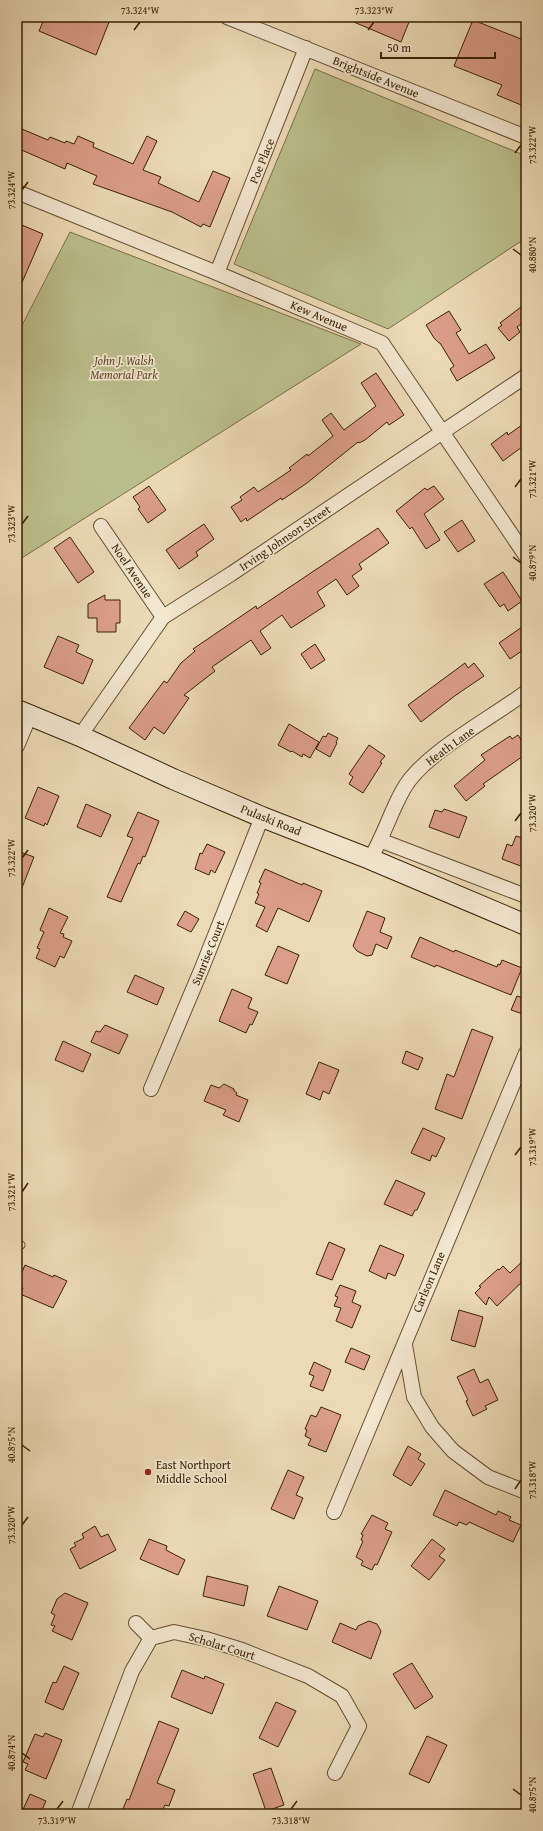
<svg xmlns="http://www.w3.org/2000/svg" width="543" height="1831" viewBox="0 0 543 1831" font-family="'Gentium Book Plus',serif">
<rect width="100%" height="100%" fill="#ecdab6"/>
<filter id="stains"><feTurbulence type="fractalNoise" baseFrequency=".005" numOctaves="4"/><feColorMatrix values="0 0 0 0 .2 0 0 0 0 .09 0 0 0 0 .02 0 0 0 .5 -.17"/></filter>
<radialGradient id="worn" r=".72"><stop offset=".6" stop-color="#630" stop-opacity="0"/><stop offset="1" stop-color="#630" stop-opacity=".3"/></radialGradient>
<path fill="#babe8c" stroke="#7a6f47" d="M315,69L526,156V238L388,329L234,264Z
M70,232L361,344L17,561V335Z"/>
<path fill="#db9e8a" stroke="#3a2002" d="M45,17H111L96,55L39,31Z
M342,17H411L401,42Z
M473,20L526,41V107L497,95L502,85L454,66Z
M17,127L48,140L50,137L65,143L66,141L74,144L78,136L94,143L93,147L133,164L147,136L157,141L143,170L161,177L158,183L199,202L213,171L230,178L210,227L203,224L201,227L172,212L93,184L97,176L67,163L65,169L17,148Z
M17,223L43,234L17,294Z
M521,307L526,313V320L517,327L520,332L509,341L498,328L502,325L500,323Z
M449,311L461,330L456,333L469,354L486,344L495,358L457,381L450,369L454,366L440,343H439L434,338L426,325Z
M376,373L404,415L389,425L387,422L365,440L359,443L358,442L307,483L282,500L281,498L247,521L246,518L241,522L231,507L242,500L240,497L254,487L258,492L291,470L289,468L307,454L308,456L333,436L322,420L331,413L344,430L376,406L361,383Z
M526,422V444L503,461L491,444L507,432L508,435Z
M149,486L166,510L148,523L138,509L140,507L133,497Z
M434,486L444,499L424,514L440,540L426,549L412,527L410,529L396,511L425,488L427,490Z
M462,520L475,541L458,552L444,532Z
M204,524L214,539L196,552L198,556L179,569L166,550Z
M378,528L389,543L359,564L362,569L352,576L359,586L347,595L336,579L317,592L325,606L291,628L282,615L260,631L271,648L261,655L251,640L212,667L215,671L184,695L189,698L164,734L154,727L145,740L129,728L164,681L167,683L181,663L195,651L193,649L256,606L257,609Z
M70,537L94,572L78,583L54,548Z
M503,572L522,601L508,611L504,604L500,607L484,584Z
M105,595V600H120V623H116V632H97V618H88V604Z
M522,627L526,634V648L510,659L499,643Z
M58,636L79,645L76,652L93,660L83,684L44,667Z
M315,644L325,660L311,669L301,654Z
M465,663L468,668L474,663L484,676L456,695L421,722L408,705Z
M289,724L319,742L310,758L303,754L302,757L292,751L291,752L278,745Z
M328,733L338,738L336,742L337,743L330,757L316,749L323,736L326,737Z
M518,735L526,747V754L483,784L485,786L466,801L454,786L485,760L481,755L510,736L512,739Z
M369,745L385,756L380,762L382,763L363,793L349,784L353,777L349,774Z
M38,787L59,796L47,825L45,823L44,826L25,818Z
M86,804L111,815L101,837L77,827Z
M444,809L467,817L459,838L429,827L435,810L442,812Z
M138,812L159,821L145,857L143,856L140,864L138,863L121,902L107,897L133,838L127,836Z
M516,836L526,839V868L502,859L507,844L512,846Z
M207,844L225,852L215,873L211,870L209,875L195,869L200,853L202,854Z
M17,851L34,857L18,898H17Z
M265,869L302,885L303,883L322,891L309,922L278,908L267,932L256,926L265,907L255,903L259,894L257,893L261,883L259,882Z
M49,908L68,917L60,933L64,934L63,937L72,941L64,958L60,956L55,967L36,958L40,949L37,948L44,932L40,930Z
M185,911L199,919L191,932L177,925Z
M367,911L385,918L380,932L392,937L387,949L376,944L372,955L367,956L357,951L353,946Z
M420,937L454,952L455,950L497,967L498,964L500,965L502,960L522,968L511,995L436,965L435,967L411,957Z
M278,946L299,955L287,984L265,975Z
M135,975L164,988L157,1005L127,992Z
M232,989L252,998L248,1008L258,1012L252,1025L250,1024L246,1033L219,1021Z
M517,996L526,999V1015L511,1010Z
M105,1025L128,1035L119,1054L91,1042L96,1031L100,1032Z
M472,1029L493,1037L462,1119L435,1109L447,1074L454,1077Z
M63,1041L91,1054L83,1072L55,1060Z
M406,1051L423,1058L418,1070L402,1063Z
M319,1062L339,1070L329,1094L323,1091L320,1100L306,1094Z
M224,1084L234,1089V1091L237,1093L236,1095L248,1100L239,1122L223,1115L226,1110L204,1101L211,1085L219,1088Z
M423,1128L445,1138L436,1157L432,1155L430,1161L411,1153Z
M396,1180L425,1193L417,1210H415L412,1216L384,1204Z
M329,1242L345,1249L332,1280L316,1274Z
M380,1245L404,1255L395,1276L388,1273L386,1279L369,1271Z
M526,1258V1278L497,1306L489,1297L486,1305L475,1293L481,1287L479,1286L498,1269L499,1270L503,1266L510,1273Z
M25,1265L53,1277L54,1275L67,1281L53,1308L20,1294L23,1288L17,1285V1284Z
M340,1285L356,1291L352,1302L361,1306L352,1328L336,1321L341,1308L334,1306L338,1297L335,1296Z
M459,1310L483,1317L475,1347L451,1340Z
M351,1348L370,1356L364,1370L345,1362Z
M314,1362L331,1370L323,1391L310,1386L314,1376L309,1374Z
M474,1369L480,1383L488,1379L498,1400L485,1406L487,1409L473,1416L466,1401L468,1400L457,1377Z
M321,1407L341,1415L326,1452L308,1445L311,1439L305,1436L307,1430L305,1429L311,1415L316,1417Z
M408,1446L421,1454L418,1459L425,1464L411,1486L393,1475Z
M288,1470L304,1477L296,1495L303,1498L294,1519L271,1509Z
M445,1490L496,1515L498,1511L511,1517L509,1520L521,1525L513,1542L469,1522L467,1525L459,1522L457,1526L433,1515Z
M372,1515L388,1523L385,1529L392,1532L377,1565L375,1564L372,1570L361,1565L363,1561L356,1557L363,1541L361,1540L363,1535L361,1534Z
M95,1526L101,1537L108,1534L116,1550L80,1569L70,1549L76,1546L74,1543L84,1538L82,1534Z
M149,1539L167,1546L166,1550L185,1560L178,1575L140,1559Z
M432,1539L445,1549L439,1556L445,1560L429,1580L411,1566Z
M207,1576L248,1586L244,1606L203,1596Z
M279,1586L318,1601L307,1630L267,1616Z
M65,1593L88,1603L72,1640L52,1631L55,1626L51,1625L55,1615L51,1613L57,1599Z
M369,1621L377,1624L381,1631L371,1659L332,1642L340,1623L356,1630L358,1626Z
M412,1663L433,1697L415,1709L393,1674Z
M64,1666L79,1673L63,1710L45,1702L53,1682L56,1683Z
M182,1670L204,1679L205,1676L224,1684L212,1714L171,1697Z
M276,1702L296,1711L278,1747L259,1738Z
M159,1721L179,1729L157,1783L175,1790L169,1806L165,1805L162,1811L158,1809L156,1814H121L127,1799L129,1800Z
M45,1733L62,1740L46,1779L25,1770L28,1764L23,1762L35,1734L43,1737Z
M427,1736L447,1745L429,1783L409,1774Z
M271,1768L284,1805L266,1811L253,1774Z
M30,1794L46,1801L40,1814H21Z"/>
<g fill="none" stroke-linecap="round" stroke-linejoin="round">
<g stroke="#664e2f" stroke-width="9">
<path id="lane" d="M17,1243L21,1245"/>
</g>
<g stroke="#664e2f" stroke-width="16">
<path id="street" d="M227,17L526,137
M17,192L217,273L382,343L526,556
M217,273L306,48
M101,526L163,617
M80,736L163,617L231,574L526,376
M17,746L30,715
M382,841L526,896
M370,859C384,836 390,813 403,790C422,754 492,718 526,692
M151,1089L202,968L262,817
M405,1345L414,1397L432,1427L453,1451L488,1477L526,1492
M334,1512L526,1053
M136,1623L151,1638
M78,1814L132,1671L151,1638L174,1632L206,1639L242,1650L308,1676L342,1696L359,1726L335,1773"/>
</g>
<g stroke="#3a2002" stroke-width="22">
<path id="secondary" d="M17,710L80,736L173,779L262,817L370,859L526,925"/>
</g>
<use href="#lane" stroke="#f3e7d0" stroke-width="7"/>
<use href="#street" stroke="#f3e7d0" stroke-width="14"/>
<use href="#secondary" stroke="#f3e7d0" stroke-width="20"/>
</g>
<path fill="none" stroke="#3a2002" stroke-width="1.5" d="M134,30L140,22M368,30L374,22M515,153L521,145M22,190L28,182M513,249L521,255M515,487L521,479M22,524L28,516M513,557L521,563M515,821L521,813M22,858L28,850M515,1155L521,1147M22,1192L28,1183M22,1445L30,1451M515,1489L521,1480M22,1525L28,1517M22,1753L30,1759M513,1789L521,1795M57,1809L63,1801M291,1809L297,1801"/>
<circle fill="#8f2418" stroke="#f3e7d0" stroke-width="1.5" cx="148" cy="1472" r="4"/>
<g text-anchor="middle" stroke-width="3.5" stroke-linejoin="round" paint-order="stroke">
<g font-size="12" fill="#3a2002" stroke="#f3e7d0">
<text transform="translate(376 77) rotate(22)" y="4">Brightside Avenue</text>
<text transform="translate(262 161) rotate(-68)" y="4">Poe Place</text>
<text transform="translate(319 316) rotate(23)" y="4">Kew Avenue</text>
<text transform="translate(285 538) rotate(-34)" y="4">Irving Johnson Street</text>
<text transform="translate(132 571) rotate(56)" y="4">Noel Avenue</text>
<text transform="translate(450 746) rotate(-36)" y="4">Heath Lane</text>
<text transform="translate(271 820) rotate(22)" y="4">Pulaski Road</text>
<text transform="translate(208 953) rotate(-68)" y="4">Sunrise Court</text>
<text transform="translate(429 1282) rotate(-67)" y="4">Carlson Lane</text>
<text transform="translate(222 1646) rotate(17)" y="4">Scholar Court</text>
</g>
<g font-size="12" font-style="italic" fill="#5a4824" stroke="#f3e7d0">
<text x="124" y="365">John J. Walsh<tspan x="124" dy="14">Memorial Park</tspan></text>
</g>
<g font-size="12" fill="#3a2002" stroke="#f3e7d0" text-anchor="start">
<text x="156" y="1469">East Northport<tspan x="156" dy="14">Middle School</tspan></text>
</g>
</g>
<rect width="543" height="1831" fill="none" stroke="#ecdab6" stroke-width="44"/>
<path d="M381 52v6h114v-6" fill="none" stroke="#3a2002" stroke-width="2"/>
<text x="387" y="52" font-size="12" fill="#3a2002" stroke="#f3e7d0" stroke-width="3" paint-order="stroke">50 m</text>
<rect x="22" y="22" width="499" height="1787" fill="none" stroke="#3a2002" stroke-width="1.5"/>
<g font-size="10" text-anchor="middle" fill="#3a2002">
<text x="140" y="14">73.324°W</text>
<text x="374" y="14">73.323°W</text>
<text transform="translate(532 145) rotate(-90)" y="4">73.322°W</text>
<text transform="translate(11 190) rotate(-90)" y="4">73.324°W</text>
<text transform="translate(532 255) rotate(-90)" y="4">40.880°N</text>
<text transform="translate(532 479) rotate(-90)" y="4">73.321°W</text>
<text transform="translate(11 524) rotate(-90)" y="4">73.323°W</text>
<text transform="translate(532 563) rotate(-90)" y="4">40.879°N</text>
<text transform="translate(532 813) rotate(-90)" y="4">73.320°W</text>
<text transform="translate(11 858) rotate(-90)" y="4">73.322°W</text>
<text transform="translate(532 1147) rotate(-90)" y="4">73.319°W</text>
<text transform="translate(11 1192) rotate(-90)" y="4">73.321°W</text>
<text transform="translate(11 1445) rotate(-90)" y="4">40.875°N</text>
<text transform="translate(532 1480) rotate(-90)" y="4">73.318°W</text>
<text transform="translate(11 1525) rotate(-90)" y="4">73.320°W</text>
<text transform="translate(11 1753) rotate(-90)" y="4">40.874°N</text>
<text transform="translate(532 1795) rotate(-90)" y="4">40.875°N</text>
<text x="57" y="1824">73.319°W</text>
<text x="291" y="1824">73.318°W</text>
</g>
<rect width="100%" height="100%" filter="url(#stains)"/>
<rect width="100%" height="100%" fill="url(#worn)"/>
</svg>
